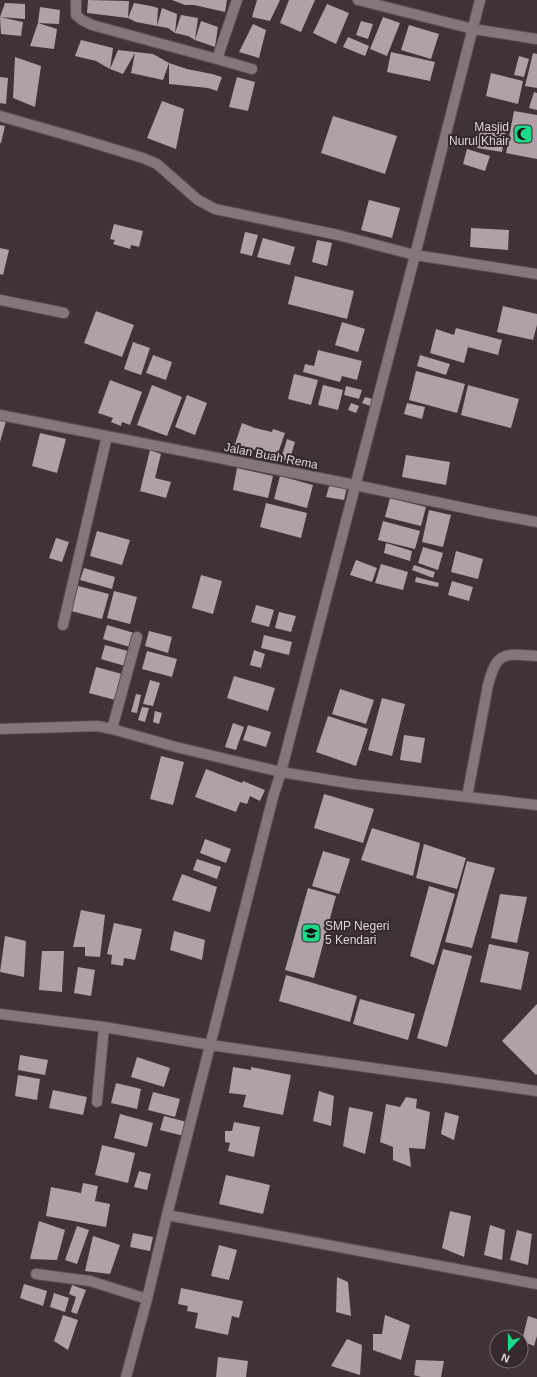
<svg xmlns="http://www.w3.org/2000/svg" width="537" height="1377" viewBox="0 0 537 1377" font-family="Arial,sans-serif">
<rect width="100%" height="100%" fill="#3f3238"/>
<path fill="#b0a0a7" d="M88,0L129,1L128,18L87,13Z
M172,0H227L225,12L194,5H185Z
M257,0H280L270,21L252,17Z
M289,0H315L301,32L280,23Z
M5,3L25,4V19L0,17Z
M134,3L151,6L158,8L157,26L136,22L128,18Z
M327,4L349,13L336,44L313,33Z
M40,7L60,10L59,24L38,23L57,29L54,49L30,46L38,23Z
M162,8L177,14L175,33L168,28L157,26Z
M181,15L198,18L195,40L201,21L218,27L215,47L195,40L188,36L175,33Z
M0,17L23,22L21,36L1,34Z
M383,17L400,23L387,56L370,49Z
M361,21L373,24L368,39L356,35Z
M253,24L266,30L259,58L239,52Z
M409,25L439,34L431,59L401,50Z
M348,37L369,46L365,56L343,47Z
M81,40L113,48L110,69L96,61L75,56Z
M118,50L153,54L169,63L187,69L212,74L222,77L217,91L208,88L169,84V63L163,80L131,73L135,53L123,74L110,69Z
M391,52L435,62L430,81L387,72Z
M533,53L537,54V88L525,86Z
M519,56L529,59L524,77L514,75Z
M15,57L41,66L35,107L13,98Z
M491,73L523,81L518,104L486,96Z
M0,77L8,78L6,104L0,103Z
M237,77L255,82L248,111L229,107Z
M534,92L537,93V110L529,108Z
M162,101L184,109L176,149L147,138Z
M514,111L537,115V159L506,153Z
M333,116L397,136L385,174L321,153Z
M0,125L5,126L1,143H0Z
M481,125L506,130L502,152L477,148Z
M467,149L490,156L485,171L463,164Z
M369,200L400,208L392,238L361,230Z
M114,224L143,231L139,247L131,245L130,249L113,244L115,240L110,239Z
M471,228L509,230L508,250L470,247Z
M245,232L258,235L252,256L240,253Z
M263,238L295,247L290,265L257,257Z
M317,240L332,243L327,266L312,262Z
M0,248L9,250L3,275L0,274Z
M295,276L354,291L347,319L288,304Z
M503,306L537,314V325L533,340L497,332Z
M96,311L134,325L122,357L84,343Z
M342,322L365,329L358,352L335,345Z
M456,328L502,340L498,355L468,347L464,363L430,353L436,329L454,335Z
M133,342L150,348L141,375L124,369Z
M318,350L362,361L357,380L342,376L340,382L303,372L305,364L314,366Z
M153,355L172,362L166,380L146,373Z
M420,355L450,364L446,375L417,366Z
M416,371L465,384L457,413L409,400Z
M294,374L318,380L311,405L288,399Z
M110,380L142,392L130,425L122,422L121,426L111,422L113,418L98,413Z
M152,385L182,397L167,436L137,425Z
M323,385L343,390L338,410L318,405Z
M468,385L519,399L511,428L461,415Z
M346,386L362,390L359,399L344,395Z
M187,395L207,403L195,435L175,427Z
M365,397L376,400L373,407L362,403Z
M351,403L359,406L356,413L348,410Z
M407,403L425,407L422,419L404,414Z
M0,420L6,421L0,442Z
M242,423L255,428L272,432L273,429L285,433L276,459L264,455L265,453L248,448L246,455L233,450Z
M40,433L66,439L57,473L32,466Z
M287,439L295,442L289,462L281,459Z
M150,450L161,454L155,478L171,482L166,498L140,491Z
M406,455L450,462L446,485L402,477Z
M237,468L273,476L268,498L233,490Z
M280,476L313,485L307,508L274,499Z
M330,483L347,487L344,500L326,497Z
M390,498L426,507L421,526L385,517Z
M266,503L307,513L301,538L260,527Z
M429,510L451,515L443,547L422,542Z
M383,521L420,531L415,549L378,540Z
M97,531L130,540L122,565L90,556Z
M56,538L69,542L62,562L49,558Z
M386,543L412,551L410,561L384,553Z
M423,547L443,553L438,570L418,563Z
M456,551L483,559L478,579L451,572Z
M356,560L377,568L372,582L350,575Z
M381,564L408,572L403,590L375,583Z
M414,565L435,572L433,578L412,570Z
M84,568L115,577L112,589L80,580Z
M201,575L222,581L213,614L192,608Z
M416,577L439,583L438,587L415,582Z
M452,581L473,587L469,601L448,595Z
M78,586L109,594L102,619L71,611Z
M114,591L137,597L130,624L107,618Z
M256,605L274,610L269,627L251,622Z
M279,612L296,616L291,632L275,628Z
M107,625L134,633L130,647L103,639Z
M149,631L172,637L168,653L145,646Z
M264,635L292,642L289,655L261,648Z
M105,645L128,651L125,666L101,659Z
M254,650L265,654L261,668L250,665Z
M147,651L177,659L172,677L142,669Z
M96,667L122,674L115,700L89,693Z
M234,676L275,688L268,711L227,698Z
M150,680L160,683L153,706L143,704Z
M340,689L374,700L366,724L332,714Z
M136,694L141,695L137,713L131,712Z
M382,698L405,704L392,756L368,750Z
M142,707L149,708L145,722L138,720Z
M155,711L162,713L159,724L153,722Z
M328,716L368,729L356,766L316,752Z
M233,723L244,727L236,750L225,747Z
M248,725L271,732L266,747L243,740Z
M404,735L425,738L421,763L400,760Z
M161,756L184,762L173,805L150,799Z
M206,769L242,783L243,781L265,790L260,801L250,796L247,804L240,802L236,812L195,797Z
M324,794L374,809L363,843L314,828Z
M372,828L420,843L413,876L361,860Z
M205,839L231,849L226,863L200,853Z
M424,844L466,858L457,889L416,878Z
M323,851L350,859L339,894L312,886Z
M197,859L221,867L217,879L193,870Z
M467,861L495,868L472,948L445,942Z
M182,874L217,887L210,912L172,900Z
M429,886L455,894L434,965L410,956Z
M308,888L336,896L314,978L285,970Z
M500,894L527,897L517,943L491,938Z
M81,910L105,915L100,957L85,956V947H73Z
M114,923L142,929L135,960L124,958L123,966L111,964L112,955L107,954Z
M174,931L205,940L202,960L170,950Z
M5,936L26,941L24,977L0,972Z
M489,944L529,952L521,990L480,982Z
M443,949L472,956L447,1047L417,1038Z
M42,951H64L62,992L39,990Z
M78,967L95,970L91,996L74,993Z
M286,975L357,996L350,1022L279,1001Z
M360,999L415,1014L408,1040L353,1024Z
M537,1004V1074L536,1075L502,1041Z
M20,1055L48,1060L45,1075L18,1070Z
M137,1057L170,1068L164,1087L131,1077Z
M233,1067L251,1070V1067L291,1075L283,1115L243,1107L246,1095L229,1093Z
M18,1075L40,1079L37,1100L15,1096Z
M116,1083L141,1089L137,1109L111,1103Z
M53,1090L87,1097L83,1115L49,1108Z
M319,1091L334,1096L331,1126L313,1121Z
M153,1092L180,1099L175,1117L148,1110Z
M406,1097L417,1099L416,1108L430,1112L425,1149L409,1148L411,1167L393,1160V1147L380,1142L386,1104L400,1107Z
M349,1107L373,1112L365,1154L343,1146Z
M445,1112L459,1116L454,1140L441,1134Z
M120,1114L153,1123L147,1147L114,1138Z
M164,1116L187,1122L184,1136L160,1130Z
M234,1122L260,1127L254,1157L228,1151L230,1143L225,1142V1131H232Z
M102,1145L135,1153L128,1183L95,1175Z
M139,1171L151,1174L147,1190L134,1187Z
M226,1175L270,1185L263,1214L219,1204Z
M83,1183L98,1186L95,1201L110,1204L106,1227L46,1216L51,1187L81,1193Z
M450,1211L471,1216L464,1257L442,1248Z
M39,1221L65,1230L57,1260L30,1259Z
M490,1225L505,1230L502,1260L484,1255Z
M77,1226L89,1230L77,1264L65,1260Z
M517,1230L532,1234L528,1265L510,1260Z
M133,1233L153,1237L150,1251L130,1247Z
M93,1236L120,1245L110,1274L85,1271Z
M219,1245L237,1250L229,1280L211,1276Z
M337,1277L348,1282L351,1316L336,1312Z
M24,1284L47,1291L43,1306L20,1298Z
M72,1285L86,1290L77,1314L71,1312L76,1297L69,1294Z
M181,1288L243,1301L239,1318L232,1316L228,1335L195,1328L198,1313L187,1311L188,1306L178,1304Z
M54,1293L69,1298L65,1312L50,1307Z
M63,1315L78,1320L68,1350L54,1341Z
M385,1315L410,1325L401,1360L373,1350V1334H382Z
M528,1316L537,1319V1336L534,1346L522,1341Z
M347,1339L362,1345L360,1375L331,1366Z
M218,1357L248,1361L246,1377H216Z
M416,1360L444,1361L441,1377H421L414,1375Z"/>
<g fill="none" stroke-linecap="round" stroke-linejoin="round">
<g stroke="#5a4f54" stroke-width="12">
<path id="minor" d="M76,0V15L82,20L92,25L217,59L237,0
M358,0L473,29L537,39
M217,59L252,69
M0,116L77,138L143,158L157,164L198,200L215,209L338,235L415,255L537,274
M0,300L64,313
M0,415L355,485L488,513L537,522
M63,625L107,436
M0,729L97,726L112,729L176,747L281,772L354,784L537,805
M112,729L137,637
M467,797L488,685C497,650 505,654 537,656
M0,1014L104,1027L210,1045L537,1091
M97,1102L104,1027
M167,1215L537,1284
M36,1274L90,1281L147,1299
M126,1377L147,1299L167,1215L273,797L281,772L415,255L480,0"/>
</g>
<use href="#minor" stroke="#85767d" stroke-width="10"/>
</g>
<defs>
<g id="mosque-square" transform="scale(1)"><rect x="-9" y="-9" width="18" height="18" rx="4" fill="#1cd988" stroke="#35282e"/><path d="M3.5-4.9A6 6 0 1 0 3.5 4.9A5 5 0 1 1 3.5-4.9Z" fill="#111"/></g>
<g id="school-square" transform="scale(1)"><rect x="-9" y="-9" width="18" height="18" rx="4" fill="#1cd988" stroke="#35282e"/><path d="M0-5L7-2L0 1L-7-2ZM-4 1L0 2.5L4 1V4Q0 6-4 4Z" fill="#111"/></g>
</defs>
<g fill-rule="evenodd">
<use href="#mosque-square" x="523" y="134"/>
<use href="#school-square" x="311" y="933"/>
</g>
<g text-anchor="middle" stroke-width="4" stroke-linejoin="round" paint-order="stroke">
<g font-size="12" fill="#ded6d9" stroke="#35282e" text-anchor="end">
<text x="509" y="131">Masjid<tspan x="509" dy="14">Nurul Khair</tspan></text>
<text x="325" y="930" text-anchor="start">SMP Negeri<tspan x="325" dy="14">5 Kendari</tspan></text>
</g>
<g font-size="12" fill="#ded6d9" stroke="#35282e">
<text transform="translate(271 456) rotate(11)" y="4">Jalan Buah Rema</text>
</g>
</g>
<g transform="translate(509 1349) rotate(201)"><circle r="19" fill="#35282e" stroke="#796e72"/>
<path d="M0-3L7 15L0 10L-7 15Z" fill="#1cd988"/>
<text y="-6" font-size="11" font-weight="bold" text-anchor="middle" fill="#ded6d9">N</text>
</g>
</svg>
